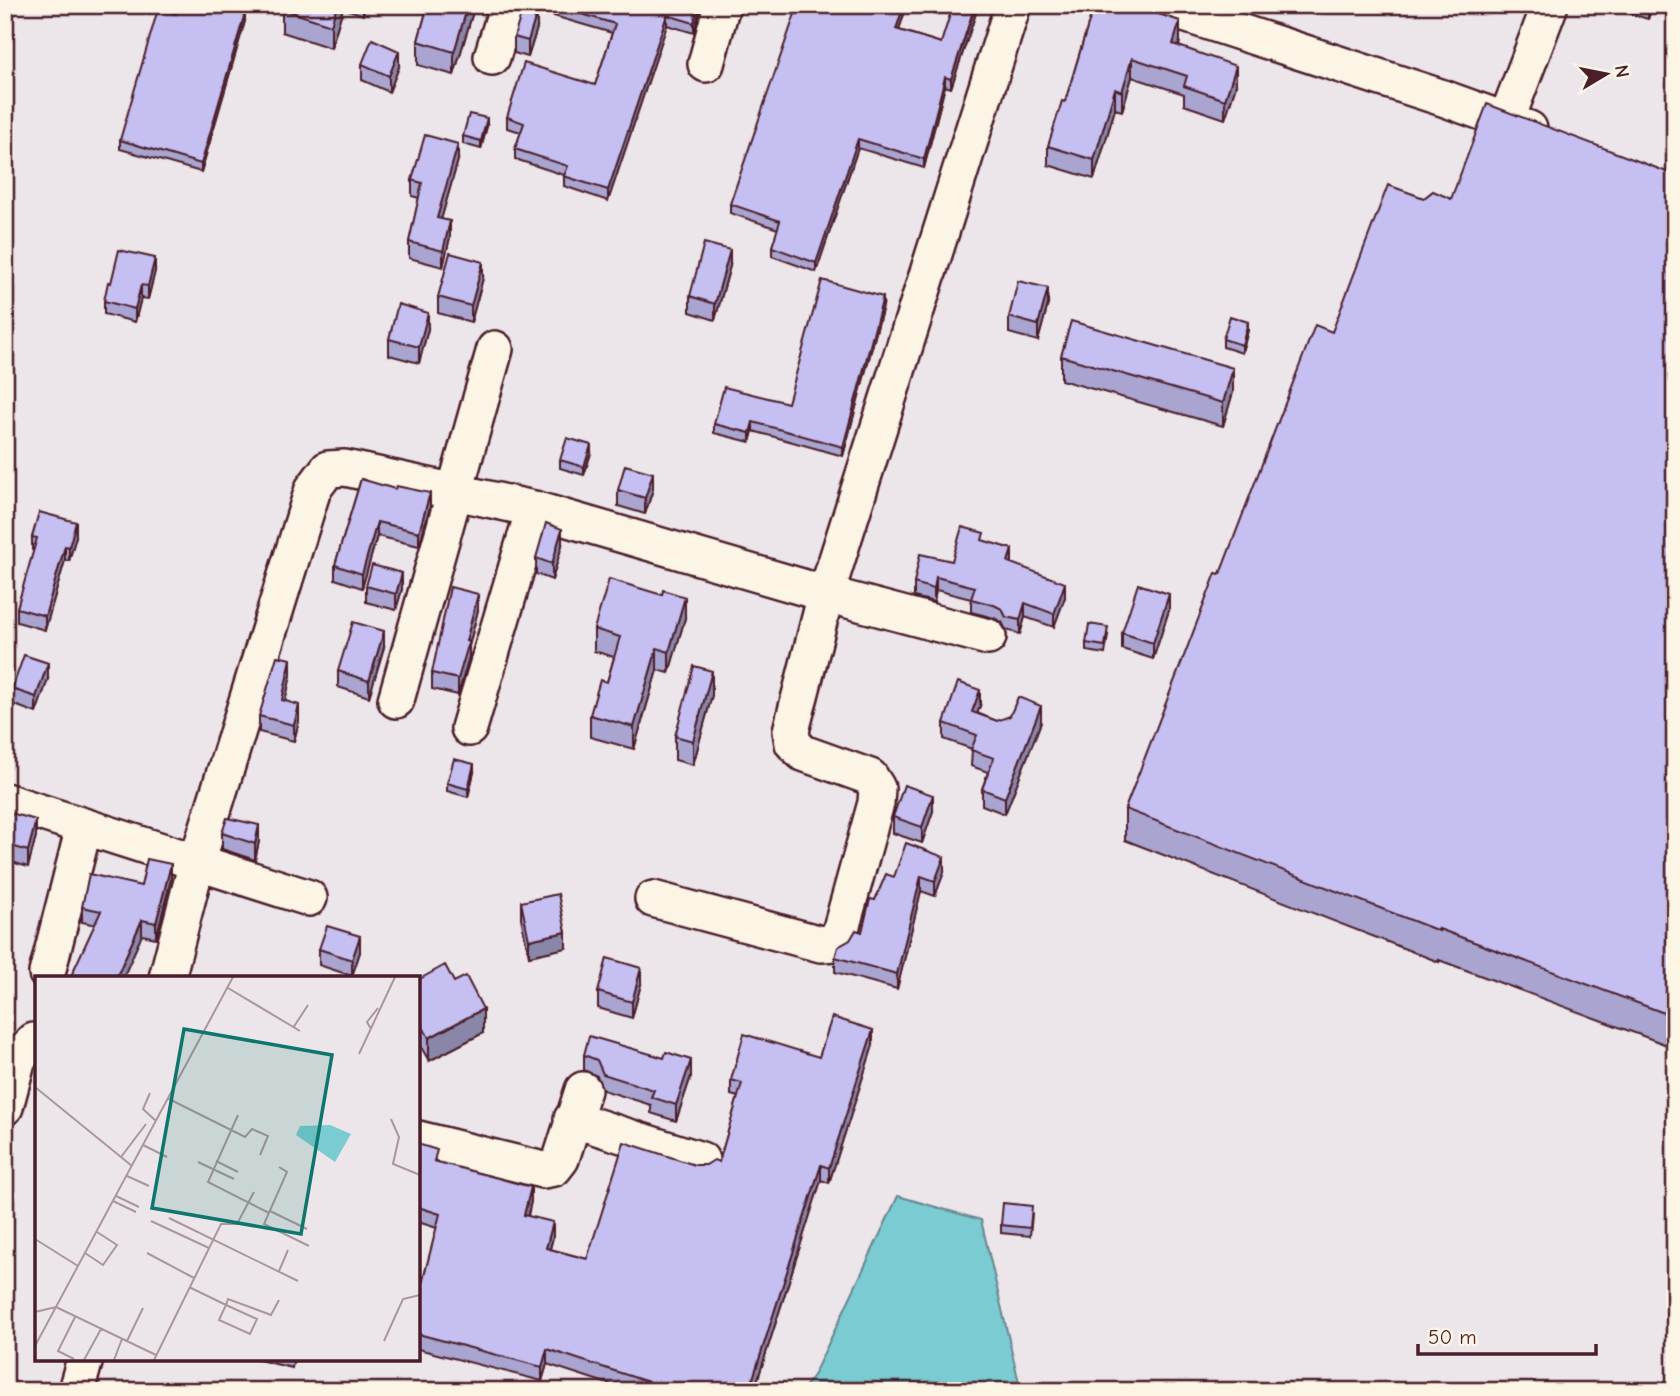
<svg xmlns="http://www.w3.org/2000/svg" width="1680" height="1396" viewBox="0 0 1680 1396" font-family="'Comic Neue',sans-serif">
<rect width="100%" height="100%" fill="#ece5e9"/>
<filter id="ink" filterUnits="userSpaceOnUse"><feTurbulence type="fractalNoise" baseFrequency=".0143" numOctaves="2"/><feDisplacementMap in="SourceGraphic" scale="14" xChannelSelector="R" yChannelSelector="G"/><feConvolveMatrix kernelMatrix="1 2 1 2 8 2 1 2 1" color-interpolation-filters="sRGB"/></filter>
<g filter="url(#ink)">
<path fill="#7acbd2" stroke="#67868f" stroke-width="2" d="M898,1196L981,1220L1021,1391H802L814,1374Z"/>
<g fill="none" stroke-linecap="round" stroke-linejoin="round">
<g stroke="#4a1f2b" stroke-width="40">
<path id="minor" d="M1157,5L1443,98L1529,129
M492,57L508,5
M706,64L722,5
M1506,121L1550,5
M396,700L495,349
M469,728L534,509
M5,801L309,898
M653,899L821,944L834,943L839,936L876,803L877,788L870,777L803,753L793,743L791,731L826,594L1013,5
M47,973L84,827
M167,978L197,862L313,489L328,469L345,468L534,509L826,594L988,637
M5,1107L18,1058L34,1041H37
M572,1119L701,1160
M418,1139L543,1170L554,1168L561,1159L583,1090
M76,1391L85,1359"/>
</g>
<use href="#minor" stroke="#fcf5e5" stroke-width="35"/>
</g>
<path fill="#a9a4d0" stroke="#4a1f2b" stroke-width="2" d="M283,5H366L363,15L343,8L331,48L282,32V9Z
M428,5H475L454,75L418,65V41Z
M540,5H701L694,33L667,25L608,201L564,186V175L515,159V149L521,132L507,128V117L595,85L612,33L540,12Z
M907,5L899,30L941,43L976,13L951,88L945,86L924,168L858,148L816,272L772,256V247L778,229L730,213V204Z
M1094,5L1180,41L1179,46L1236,85L1225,119L1184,105V94L1132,77L1122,111L1115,109L1094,179L1048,165V146L1065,102Z
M1602,5H1653L1648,19Z
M176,14L245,21L201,172L120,149V140Z
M537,28L528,57L514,53V37Z
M362,64L399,67L389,92L362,80Z
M487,126L481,149L463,144V136Z
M458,160L441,219L450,237L443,267L409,258V242L419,198L412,196V180Z
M1675,175V1048L1439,960V962L1125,840V809L1220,574L1332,332L1424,198L1451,199Z
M730,266L715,320L690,312V296Z
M155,271L148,299L141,298L135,322L104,314V301L111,283Z
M483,278L471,322L438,313V297Z
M1048,304L1038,341L1009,333V317Z
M883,306L843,456L753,431L750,442L714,433V424L788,403Z
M428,329L419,363L389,355V339Z
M1248,330L1242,353L1223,347V339Z
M1061,356L1233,392L1223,426L1061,380Z
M591,453L584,475L560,468V460Z
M361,479L430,507L419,546L377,536L362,588L335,579V565Z
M653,489L645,514L618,506V490Z
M76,536L69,561L65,560L45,630L17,622V608L34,551L32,550V537Z
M984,541L1012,564L1065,597L1054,627L1025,617L1020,634L1006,630L1002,622L994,618L971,612V599L936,590L934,602L914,597V583L952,561Z
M562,545L552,580L536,574V558Z
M366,586L402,589L396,610L366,602Z
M478,610L469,646V657L458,695L432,689V673Z
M1169,610L1153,659L1122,649V633Z
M685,618L669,673L657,670L634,749L590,737V715L607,682L614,657L594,651V629Z
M1108,635L1105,654L1086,651V643Z
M384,647L369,697L338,687V671Z
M291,675L285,701L299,721L294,741L259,732V716Z
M48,679L36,713L12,704V689Z
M712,695L693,765L675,760V736Z
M980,706L977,713L997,721L1041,722L1005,814L982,805V789L988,772L971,766L972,749L944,739V723Z
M474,772L468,797L447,791V783Z
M933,811L922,843L893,833V817Z
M5,816L36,836L28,867L5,860Z
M222,833L259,841L255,860L222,849Z
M944,872L935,896L921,891L897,989L835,972V957L862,932L894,877Z
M171,879L156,938L82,922V907L141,886Z
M521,902L566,948L529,956L521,918Z
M319,949L360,952L352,976L319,965Z
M418,980L454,982L483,1033L429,1061L418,1042Z
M641,984L632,1018L598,1008V992Z
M873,1045L829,1183L821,1180L754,1391H630L547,1364L542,1381L418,1349V1283L422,1284L437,1228L418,1222V1144L437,1162L531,1201L528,1216L553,1237L550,1249L587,1259L695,1165H706L719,1162L738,1097L731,1095V1080L819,1057Z
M584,1055L664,1058L691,1076L676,1121L651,1113V1105L603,1090L597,1076L584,1070Z
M1032,1214L1030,1236L1001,1233V1225Z
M255,1359H294L292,1368Z"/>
<path fill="#8a86a9" stroke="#4a1f2b" stroke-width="2" d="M337,5H343V8L331,48V25Z
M363,5H366L363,15Z
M468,5H475L454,75V52Z
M698,5H701L694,33V23Z
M904,5H907L896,38V29Z
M976,5V13L951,88V79Z
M1648,5H1653L1648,19Z
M537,12V28L528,57V41Z
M245,13V21L201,172V164Z
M667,15V25L608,201V190Z
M1180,21V41L1173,64V44Z
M399,51V67L389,92V76Z
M1132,58V77L1122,111V92Z
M1236,66V85L1225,119V100Z
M945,77V86L924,168V159Z
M1115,89V109L1094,179V160Z
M487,118V126L481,149V141Z
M13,126V142L6,169V153Z
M858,139V148L816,272V263Z
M458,144V160L437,234V218Z
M450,221V237L443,267V251Z
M730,250V266L715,320V304Z
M155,258V271L148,299V286Z
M483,262V278L471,322V306Z
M141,285V298L135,322V309Z
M1048,288V304L1038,341V325Z
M883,297V306L843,456V447Z
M428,313V329L419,363V347Z
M1248,322V330L1242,353V345Z
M1233,368V392L1223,426V403Z
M753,422V431L750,442V433Z
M591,445V453L584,475V467Z
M653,473V489L645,514V498Z
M430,493V507L419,546V532Z
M76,522V536L69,561V547Z
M377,522V536L362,588V574Z
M562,529V545L552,580V564Z
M65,546V560L45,630V616Z
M1012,549V563L1008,575V562Z
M402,573V589L396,610V594Z
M936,577V590L934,602V589Z
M1065,583V597L1054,627V614Z
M478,594V610L469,646V657L458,695V679L466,641Z
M1169,594V610L1153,659V643Z
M685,597V618L669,673V652Z
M1025,603V617L1020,634V620Z
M384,631V647L369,697V681Z
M657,648V670L634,749V727Z
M291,659V675L282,716V700Z
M48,663V679L36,713V697Z
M712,671V695L693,765V741Z
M980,690V706L972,728V712Z
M299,705V721L294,741V725Z
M1041,706V722L1005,814V798Z
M474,764V772L468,797V789Z
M933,795V811L922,843V827Z
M36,820V836L28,867V851Z
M259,825V841L255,860V844Z
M944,857V872L935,896V881Z
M171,864V879L156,938V923Z
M921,876V891L897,989V974Z
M142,920V935L123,978H116Z
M566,932V948L529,956V940Z
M360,936V952L352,976V960Z
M641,968V984L632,1018V1002Z
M483,1009V1033L429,1061V1038Z
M873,1030V1045L829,1183V1168Z
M691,1060V1076L676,1121V1105Z
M821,1165V1180L754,1391H749Z
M531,1187V1201L524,1230V1215Z
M553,1222V1237L546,1263V1248Z
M547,1349V1364L542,1381V1367Z"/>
<path fill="#c5bff2" stroke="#4a1f2b" stroke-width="2" d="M178,5H220L245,13L201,164L120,140L158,9L176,14Z
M283,5H337L331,25L282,9Z
M428,5H468L454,52L418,41Z
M552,5H698L694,23L667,15L608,190L564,176L568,166L515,149L524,123L507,117L524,63L595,85L615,24Z
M798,5H904L896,29L941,43L953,5H975L951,79L945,77L924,159L858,139L816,263L772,247L780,221L730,204Z
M1094,5H1131L1180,21L1173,44L1236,66L1225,100L1184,86L1187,76L1132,58L1122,92L1115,89L1094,160L1048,146L1062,101L1065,102Z
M523,8L537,12L528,41L514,37Z
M372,39L399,51L389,76L362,64Z
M1487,104L1675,175V1017L1439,929V931L1125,809L1216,573L1220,574L1315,325L1332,332L1388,185L1424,198L1433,191L1451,199Z
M469,114L487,118L481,141L463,136Z
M5,124L13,126L6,153H5Z
M425,135L458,144L437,218L450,221L443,251L409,242L422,183L412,180Z
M704,243L730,250L715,304L690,296Z
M119,250L155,258L148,286L141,285L135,309L104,301L108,282L111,283Z
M450,253L483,262L471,306L438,297Z
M822,280L883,297L843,447L753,422L750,433L714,424L724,387L788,403Z
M1018,281L1048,288L1038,325L1009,317Z
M398,304L428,313L419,347L389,339Z
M1230,316L1248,322L1242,345L1223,339Z
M1071,321L1233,368L1223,403L1061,356Z
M567,438L591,445L584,467L560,460Z
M625,465L653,473L645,498L618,490Z
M361,479L395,489L396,486L430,493L419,532L377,522L362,574L335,565Z
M39,512L76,522L69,547L65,546L45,616L17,608L37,538L32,537Z
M546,523L562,529L552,564L536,558Z
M962,527L984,533L982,540L1012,549L1008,562L1065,583L1054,614L1025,603L1020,620L1006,617L1002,609L994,605L971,599L975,587L936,577L934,589L914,583L920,554L952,561Z
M372,565L402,573L396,594L366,586Z
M609,579L662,595L663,590L685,597L669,652L657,648L634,727L590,715L600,680L607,682L620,637L594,629Z
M1138,584L1169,594L1153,643L1122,633Z
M450,587L478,594L466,641L469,642L458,679L432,673Z
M353,622L384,631L369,681L338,671Z
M1089,624L1108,627L1105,646L1086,643Z
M24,655L48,663L36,697L12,689Z
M277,656L291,659L282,700L299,705L294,725L259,716Z
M694,666L712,671L693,741L675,736Z
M958,682L980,690L972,712L997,721L1010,716L1018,697L1041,706L1005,798L982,789L994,758L971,750L977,735L944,723Z
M454,759L474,764L468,789L447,783Z
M904,785L933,795L922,827L893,817Z
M7,812L36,820L28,851L5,844V816Z
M227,818L259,825L255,844L222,833Z
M906,843L944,857L935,881L921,876L897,974L835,957L838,947L850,940L856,930L862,932L870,899L875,900L886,874L894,877Z
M147,859L171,864L156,923L142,920L116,978H70L101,911L82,907L89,874L141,886Z
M558,894L566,932L529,940L521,902Z
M327,926L360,936L352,960L319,949Z
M607,958L641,968L632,1002L598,992Z
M445,965L454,982L466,976L483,1009L429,1038L418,1018V980Z
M832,1017L873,1030L829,1168L821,1165L749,1391H676L547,1349L542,1367L418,1334V1283L422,1284L440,1214L418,1207V1144L437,1150L434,1161L531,1187L524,1215L553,1222L546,1248L587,1259L624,1142L695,1165H706L714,1160L719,1162L742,1083L731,1080L744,1034L819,1057Z
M589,1036L664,1058L666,1052L691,1060L676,1105L651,1097L654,1090L603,1074L597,1060L584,1055Z
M1003,1203L1032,1206L1030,1228L1001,1225Z"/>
</g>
<g transform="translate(35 976)">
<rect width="385" height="385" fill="#ece5e9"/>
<path d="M295,149L316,158L300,186L261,159L265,150Z" fill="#7acbd2"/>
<path fill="none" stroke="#ab969d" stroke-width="2" d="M193,12L265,55M258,52L273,29M336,53L332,46L343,32M324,78L360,1M0,111L97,190M115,117L108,133L121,145M132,122L210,161L217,153L233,160L225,179M203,139L173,206L234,237M356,143L364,161L358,188L385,199M108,169L132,181M86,181L111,148M181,185L203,196M163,186L199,203M244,191L252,196L229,248L274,270M92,200L114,210M81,220L104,231M78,225L101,236M235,235L272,253M134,242L263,305M116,245L174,272M0,263L43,290M50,277L68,289L82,269L62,256M112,277L159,302M244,295L253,274M154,311L191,329L222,343L215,358L184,344L191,329L193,323L236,339L244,324M21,331L121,379M0,336L21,331M92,365L108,332M349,365L368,323L385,319M0,370L198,1M39,383L23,375L40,341M49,384L66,353M79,384L87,363M119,384L186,248H202L219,216"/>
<path fill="#0f766e" fill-opacity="0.15" stroke="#0f766e" stroke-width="3.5" d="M149,53L297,79L266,258L117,232Z"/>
<rect width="385" height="385" fill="none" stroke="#4a1f2b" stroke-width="3.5"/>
</g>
<rect width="1680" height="1396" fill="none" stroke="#fcf5e5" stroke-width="28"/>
<rect x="14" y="14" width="1652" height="1368" fill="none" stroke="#4a1f2b" stroke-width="2.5" filter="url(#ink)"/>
<g transform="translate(1606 74) rotate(80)" stroke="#fcf5e5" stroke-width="5" paint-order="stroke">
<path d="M0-5L12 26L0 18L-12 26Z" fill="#4a1f2b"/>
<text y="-10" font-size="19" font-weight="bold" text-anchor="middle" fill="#4a1f2b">N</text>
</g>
<path d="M1418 1344v10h178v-10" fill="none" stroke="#4a1f2b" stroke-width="3.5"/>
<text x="1428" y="1344" font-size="21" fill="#4a1f2b" stroke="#fcf5e5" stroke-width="5" paint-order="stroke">50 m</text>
</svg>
